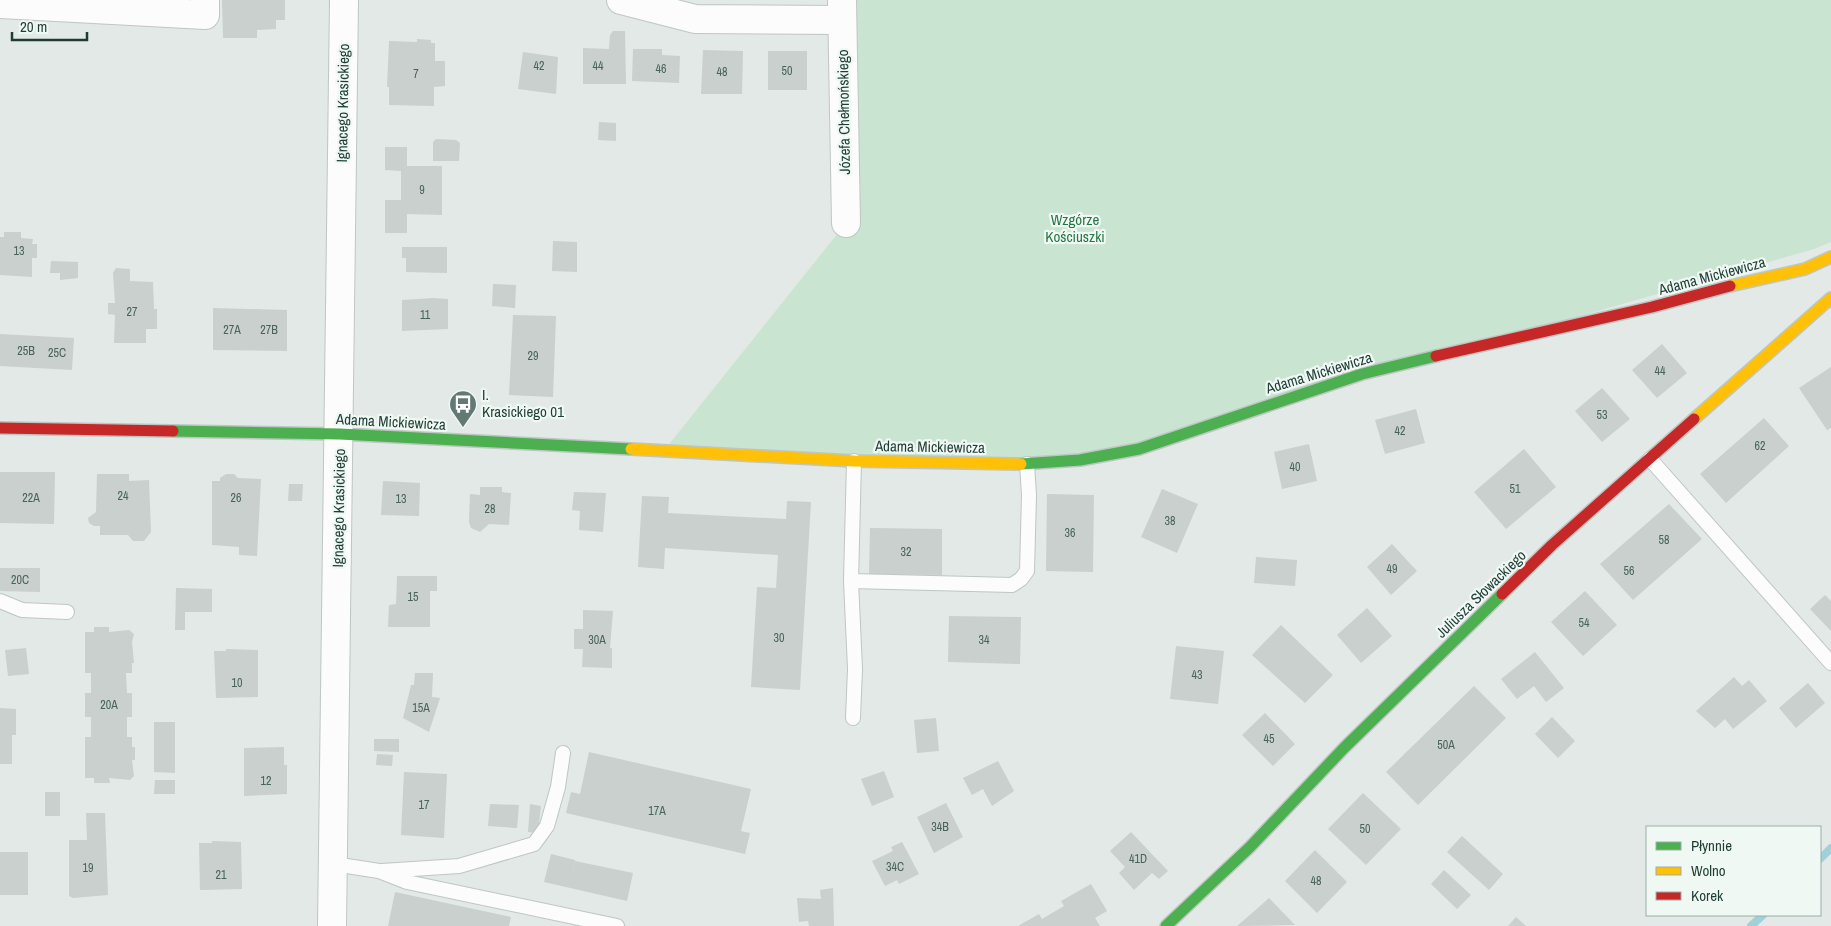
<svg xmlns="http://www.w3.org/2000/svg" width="1831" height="926" viewBox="0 0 1831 926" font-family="'Archivo Narrow',sans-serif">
<rect width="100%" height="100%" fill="#e2e9e6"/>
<path fill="#cae4d2" d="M842,0H1831V242L1814,249L1080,460L662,453L846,223Z"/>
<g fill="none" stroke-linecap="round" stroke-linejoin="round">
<path stroke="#9fd1db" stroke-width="8" d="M1820,859L1831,848
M1751,926L1763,915"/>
</g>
<path fill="#c9d0cd" d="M222,0H285V20H276V29L257,30V38H223Z
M613,31H625L626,84H583V48L609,49L610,35Z
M417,39L431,40V43H435V61H445V86L434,87V106L389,105V87H387L389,41L417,42Z
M633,49H662V55L680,56L679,83L632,81Z
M703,50L743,51L742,94H701Z
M768,51H807V90H768Z
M523,52L558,57L556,94L518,89Z
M599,122L616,123V141L598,140Z
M436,139L456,140L460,143L459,161H433V142Z
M385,147H407V166H442V215L407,214V233H385V200H401V171L385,170Z
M4,232H21V238L33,239L32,244H37V258H32V277L0,275V237H4Z
M553,241L577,242V272L552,271Z
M402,247H447V273L406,272V258H402Z
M51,261L78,262V278L60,280V273H50Z
M116,268L130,269V281L153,282L154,309H157V329H146V343H114L115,315L108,314V303H115L113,273Z
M493,284L516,285L515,308L492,306Z
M433,298L448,299V329L402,331V300Z
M213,308L287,310V351L213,350Z
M513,315L556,316L553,397L509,395Z
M0,334L74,338L72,370L0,366Z
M1662,344L1687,373L1657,398L1632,370Z
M1831,367V428L1827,430L1799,388Z
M1602,388L1630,419L1602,442L1575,411Z
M1416,409L1425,443L1385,454L1375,420Z
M1764,418L1789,446L1726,503L1700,474Z
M1309,444L1317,481L1282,489L1274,452Z
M1524,449L1556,487L1506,529L1474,492Z
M0,472H55L54,524L0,523Z
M97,474H129V481L149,480L151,532L144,541H133L128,535H100V526H94L89,523L88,518L96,512Z
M226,474H234L238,478L261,479L257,556L239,555V547L212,545V481H220V478Z
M383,481L420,483L419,516L381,515Z
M289,484H303L302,501H288Z
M480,487H502V492L511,493L509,525L489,524L480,532L471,528L469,522L470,494L480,495Z
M1162,489L1198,504L1177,553L1141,537Z
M574,492L606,493L603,532L579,530L580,511L572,510Z
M1047,494L1094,495L1093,572L1046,571Z
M642,496L669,497L668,513L786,519L787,501L811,502L800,690L751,687L757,587L776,588L778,555L665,548L664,569L638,567Z
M1669,504L1702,539L1633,600L1600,564Z
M870,528L942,529V575L869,574Z
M1392,544L1417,571L1391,595L1367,567Z
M1256,557L1297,560L1295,586L1254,583Z
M0,568H40V592L0,591Z
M397,576H437V591H430V627H388L389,605L396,604Z
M176,588L212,589V612H185V630H175Z
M1585,591L1617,625L1583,656L1551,622Z
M1825,595L1831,601V631L1810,609Z
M1367,608L1392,636L1361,663L1337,635Z
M583,610L613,611L610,648H612V668L582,667L583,649H574V629H583Z
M949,616L1021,617L1020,664L948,662Z
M1281,625L1333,675L1305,703L1252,655Z
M94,627H109V632L129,630L134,634L132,642L134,663H132V673H126L127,693H132V717H127V737H132V747H135V760H132L134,776L130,780L109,778L110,783H94V778H85V737H91V717H85V693H91V673H85V632H94Z
M1176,646L1224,651L1218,704L1170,699Z
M26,648L29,674L8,676L5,650Z
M226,649L258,650V697L216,698L214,651H226Z
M1535,652L1564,688L1546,702L1534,686L1517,699L1501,679Z
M415,673H433L432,697L440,698L429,732L403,718L411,685H414Z
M1734,677L1742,686L1749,680L1767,701L1733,729L1725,719L1715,728L1696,711Z
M1808,683L1825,703L1796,728L1779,708Z
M1474,686L1506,718L1418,805L1386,772Z
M0,708L16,709V735H12V764H0Z
M1265,713L1295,744L1273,766L1242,735Z
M1552,717L1575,741L1558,758L1535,734Z
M936,718L939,751L917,753L914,720Z
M154,722H175V773L154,772Z
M374,739H399V752L374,751Z
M284,747V765H287V794L244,796V748Z
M589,752L751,789L741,831L750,833L745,854L566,813L571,792L580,794Z
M377,754L393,755L392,766L376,765Z
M998,761L1014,791L992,806L983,789L972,795L963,778Z
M884,771L894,797L872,806L861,779Z
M404,772L447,774L444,838L401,835Z
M155,780H175V794H154Z
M45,792H60V816H45Z
M1363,793L1401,829L1366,865L1328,829Z
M946,803L963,837L934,853L917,817Z
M490,804L519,805L517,828L488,826Z
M530,804L541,806L538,833L528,832Z
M86,813H105L108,895L73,898L69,896V840H87Z
M1131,832L1168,871L1159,879L1152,873L1134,890L1119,873L1125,867L1110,851Z
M1462,836L1503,874L1489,890L1447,852Z
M212,841L241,842L242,889L200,890L199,843H212Z
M902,842L919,874L899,884L897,880L885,886L872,861L893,851L891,847Z
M1315,850L1347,882L1317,913L1285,881Z
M0,852H28V895H0Z
M551,854L575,860L571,878L575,861L633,873L627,901L544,882Z
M1444,870L1471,895L1457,909L1431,884Z
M1091,884L1107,911L1095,918L1100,926H1018L1039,914L1042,919L1064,906L1061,901Z
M833,888L834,926H809L808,921L799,922L797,898L821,899L820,890Z
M395,892L511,917L509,926H388Z
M1269,898L1295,925L1237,926L1251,914Z
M1516,917L1526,926H1508Z"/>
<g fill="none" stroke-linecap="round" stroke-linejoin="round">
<g stroke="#bfc6c3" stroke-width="16">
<path id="lane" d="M1650,459L1831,663
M854,461L851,581L1012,585L1021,579L1027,571L1029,495L1027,464
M851,581L855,669L853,718
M0,601L22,610L67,612
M334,864L379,871L407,882L617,926
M382,871L459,866L534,844L547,826L558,787L563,753"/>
</g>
<g stroke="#bfc6c3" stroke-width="30">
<path id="street" d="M621,0L695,19L842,20
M842,0L846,223
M0,4L205,15V0
M332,926L344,0"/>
</g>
<g stroke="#bec6c3" stroke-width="14">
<path id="fast" d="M173,431L340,434L631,449
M1021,464L1080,460L1139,449L1362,374L1436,356
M1166,926L1250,847L1344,748L1502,594"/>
</g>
<g stroke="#bec6c3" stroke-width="14">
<path id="slow" d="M1730,286L1805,269L1831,257
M1694,419L1831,298
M631,449L854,461L1021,464"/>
</g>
<g stroke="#bec6c3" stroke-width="14">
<path id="jam" d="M1436,356L1652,307L1730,286
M0,428L173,431
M1502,594L1552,545L1694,419"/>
</g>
<use href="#lane" stroke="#fbfcfb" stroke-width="14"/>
<use href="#street" stroke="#fbfcfb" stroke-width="28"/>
<use href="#fast" stroke="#4caf50" stroke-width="11"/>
<use href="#slow" stroke="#ffc107" stroke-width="11"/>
<use href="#jam" stroke="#c62828" stroke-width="11"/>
</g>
<defs>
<g id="bus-pin" transform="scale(1.4375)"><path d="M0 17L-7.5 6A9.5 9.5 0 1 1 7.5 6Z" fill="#637973" stroke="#f0f8f4"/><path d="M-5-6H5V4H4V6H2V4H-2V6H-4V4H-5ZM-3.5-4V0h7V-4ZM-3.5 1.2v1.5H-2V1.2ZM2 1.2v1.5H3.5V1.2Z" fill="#fff"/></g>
</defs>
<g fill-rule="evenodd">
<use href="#bus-pin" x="463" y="404"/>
</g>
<g text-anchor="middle" stroke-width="4.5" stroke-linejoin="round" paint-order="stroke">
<g font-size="12" fill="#4a625c">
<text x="539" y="70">42</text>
<text x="598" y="70">44</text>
<text x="661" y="73">46</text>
<text x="787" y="75">50</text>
<text x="722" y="76">48</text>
<text x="416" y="78">7</text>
<text x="422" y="194">9</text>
<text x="19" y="255">13</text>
<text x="132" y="316">27</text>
<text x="425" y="319">11</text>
<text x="232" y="334">27A</text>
<text x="269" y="334">27B</text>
<text x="26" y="355">25B</text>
<text x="57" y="357">25C</text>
<text x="533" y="360">29</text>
<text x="1660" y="375">44</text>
<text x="1602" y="419">53</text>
<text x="1400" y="435">42</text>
<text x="1760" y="450">62</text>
<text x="1295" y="471">40</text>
<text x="1515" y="493">51</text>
<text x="123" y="500">24</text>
<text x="31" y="502">22A</text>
<text x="236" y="502">26</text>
<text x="401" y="503">13</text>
<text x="490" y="513">28</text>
<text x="1170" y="525">38</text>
<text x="1070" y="537">36</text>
<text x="1664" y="544">58</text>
<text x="906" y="556">32</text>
<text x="1392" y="573">49</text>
<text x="1629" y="575">56</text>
<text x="20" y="584">20C</text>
<text x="413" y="601">15</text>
<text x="1584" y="627">54</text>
<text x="779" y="642">30</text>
<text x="597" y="644">30A</text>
<text x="984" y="644">34</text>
<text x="1197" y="679">43</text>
<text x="237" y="687">10</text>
<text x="109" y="709">20A</text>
<text x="421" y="712">15A</text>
<text x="1269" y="743">45</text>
<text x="1446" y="749">50A</text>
<text x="266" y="785">12</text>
<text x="424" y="809">17</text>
<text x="657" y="815">17A</text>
<text x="940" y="831">34B</text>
<text x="1365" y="833">50</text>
<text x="1138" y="863">41D</text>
<text x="895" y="871">34C</text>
<text x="88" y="872">19</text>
<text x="221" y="879">21</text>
<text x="1316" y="885">48</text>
</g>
<g font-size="15" fill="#1f3d35" stroke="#f0f8f4">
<text transform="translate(343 103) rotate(-89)" y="5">Ignacego Krasickiego</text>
<text transform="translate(844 112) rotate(-91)" y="5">Józefa Chełmońskiego</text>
<text transform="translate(1712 276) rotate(-15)" y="5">Adama Mickiewicza</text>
<text transform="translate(1319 373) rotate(-17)" y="5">Adama Mickiewicza</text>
<text transform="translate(391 422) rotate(3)" y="5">Adama Mickiewicza</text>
<text transform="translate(930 447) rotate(1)" y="5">Adama Mickiewicza</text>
<text transform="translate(339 508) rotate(-89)" y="5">Ignacego Krasickiego</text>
<text transform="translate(1481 594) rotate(-44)" y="5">Juliusza Słowackiego</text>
</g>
<g font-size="15" fill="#267747" stroke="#f0f8f4">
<text x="1075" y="225">Wzgórze<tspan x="1075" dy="17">Kościuszki</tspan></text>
</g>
<g font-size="15" fill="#1f3d35" stroke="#f0f8f4" text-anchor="start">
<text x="482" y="400">I.<tspan x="482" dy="17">Krasickiego 01</tspan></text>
</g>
</g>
<rect x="1646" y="826" width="175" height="90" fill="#f0f8f4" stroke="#9cada8"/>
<rect x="1656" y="842" width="25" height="8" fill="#4caf50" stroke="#9cada8"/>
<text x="1691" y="851" font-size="15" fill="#1f3d35">Płynnie</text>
<rect x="1656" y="867" width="25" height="8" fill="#ffc107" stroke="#9cada8"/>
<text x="1691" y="876" font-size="15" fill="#1f3d35">Wolno</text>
<rect x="1656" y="892" width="25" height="8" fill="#c62828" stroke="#9cada8"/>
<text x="1691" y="901" font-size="15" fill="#1f3d35">Korek</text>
<path d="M12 32v8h75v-8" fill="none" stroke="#1f3d35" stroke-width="2.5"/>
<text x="20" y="32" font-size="15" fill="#1f3d35" stroke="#f0f8f4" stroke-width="4" paint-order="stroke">20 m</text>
</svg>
